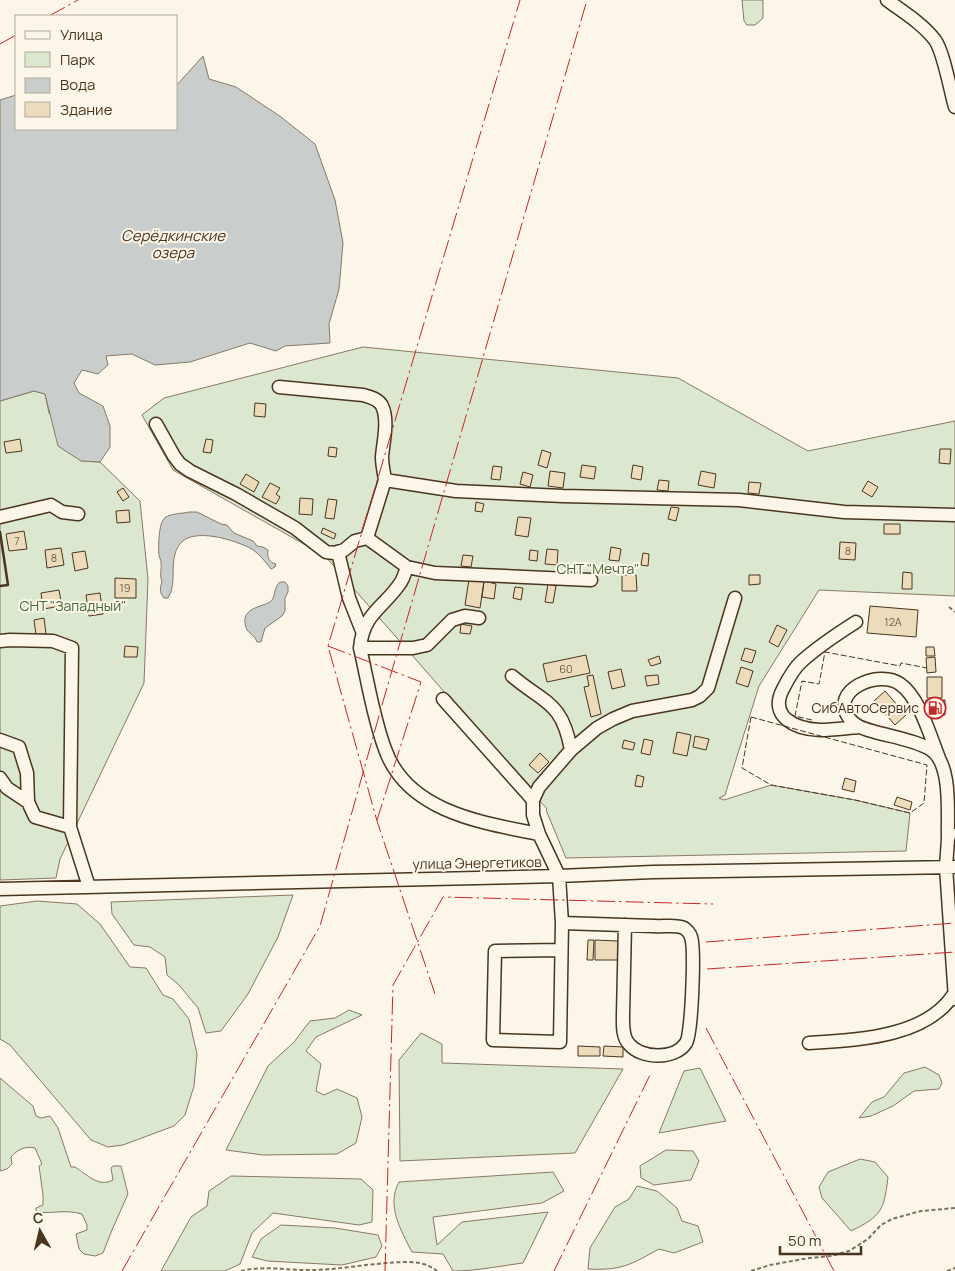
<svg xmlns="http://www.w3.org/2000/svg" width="955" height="1271" viewBox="0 0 955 1271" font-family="Manrope,sans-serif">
<rect width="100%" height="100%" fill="#fbf6e9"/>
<path fill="#dce7d0" stroke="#887966" d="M742,0H763V18L755,25H747L744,21Z
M363,347L678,378L808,451L955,421V596L819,590L759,686L725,795L719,798L724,800L771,785L855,800L910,813L906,851L566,858L546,810L547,809L325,556L173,470L142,415L164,398Z
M34,391L45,394L49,413L81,461L100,462L140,501L148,579L144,683L60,859L56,878L0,880V401Z
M293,895L278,937L248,994L221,1031L206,1033L198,1008L179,985L167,975L165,957L150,947L134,945L112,914L111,902Z
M37,901L77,904L100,924L130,967L146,968L163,995L173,999L189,1019L197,1054L194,1086L185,1115L174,1126L123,1145L108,1147L91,1140L10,1045L0,1039V906Z
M349,1010L362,1015L316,1037L306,1051L321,1064L316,1091L324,1095L337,1089L357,1098L362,1117L356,1143L337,1154L263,1155L226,1150L268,1066L294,1042L310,1021L335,1018Z
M421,1033L442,1044V1063L623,1069L575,1153L400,1161L399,1060Z
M925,1067L939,1075L942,1083L939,1089L914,1091L893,1106L871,1116L859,1118L872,1102L884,1097L904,1073Z
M700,1068L726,1121L659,1133L684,1071Z
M0,1078L33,1106L36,1116L41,1118L50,1116L58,1128L71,1167H75C87,1174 98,1188 113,1180L111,1168L113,1166H121L128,1194L112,1230L103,1253L95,1256L84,1254L79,1249L76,1234L87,1230V1225L82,1214C64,1209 54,1214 36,1212V1208L43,1205V1195L39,1166L42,1164L35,1148C25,1146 18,1149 11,1157L12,1164L7,1169L0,1171Z
M666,1150L693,1151L699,1161L691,1180L654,1185L641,1178L640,1166Z
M860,1159L875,1162L888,1177C884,1210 882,1216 851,1231L822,1198L819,1187L828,1172Z
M553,1172L564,1191L542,1203L433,1217L437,1245L462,1222L548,1212L523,1263C500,1266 476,1271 453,1271L443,1254L412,1252C401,1231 386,1205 399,1182Z
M231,1176L361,1179L373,1190L372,1222L359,1225L273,1213L252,1233L240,1264L225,1271H161L191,1217L207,1206L209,1191Z
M637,1186L657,1191L677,1208L682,1221L698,1226L703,1242L674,1253L659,1249C632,1264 621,1271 588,1269L590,1248L615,1207L629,1199Z
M281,1225L335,1228L378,1235L382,1246L376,1257L342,1265L267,1261L252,1257L261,1239Z"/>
<path fill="#c9cecd" stroke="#887966" d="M203,56L209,79L236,87L281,117L315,144L335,200L343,243L339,289L329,324L330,343L285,346L276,351L250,343L190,362L155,365L132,354L106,356L108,365L98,374L82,370L74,383L79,393L103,406L110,426V447L100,462L81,461L58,446L45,394L34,391L0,401V100L16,95V129H176V86Z
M189,512H197L221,524L227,525L234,533L253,541L257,546L263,547L268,550C267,558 269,562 276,564L275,567L271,569C265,561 259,554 252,549C235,540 192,526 179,545C168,561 178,583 168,598H164C159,592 160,588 162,582C159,572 162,571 161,562C161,560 159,557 159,555C158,548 159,525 163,520C167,513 182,514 189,512Z
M280,582H285L288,586V592L285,598V611L282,616L265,628L261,642H257C255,636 251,635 247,630C246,628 245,624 245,623C243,608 261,607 270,602C276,598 273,588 280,582Z"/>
<path fill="#ecdcbc" stroke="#4a3520" d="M255,403L266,404L265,417L254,416Z
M20,439L22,451L6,453L4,442Z
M206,439L213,440L211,453L203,452Z
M329,447L337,448L336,457L328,456Z
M940,449H951L950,464L939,463Z
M542,450L551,453L547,468L538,465Z
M582,465L596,467L594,479L580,477Z
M633,465L643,467L641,480L631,478Z
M493,466L502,467L500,480L491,479Z
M550,471L565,473L563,488L548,486Z
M701,471L716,474L714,488L698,485Z
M523,472L533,475L530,487L520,484Z
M246,474L259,482L254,492L240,484Z
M659,480L669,481L668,491L657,490Z
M868,481L878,487L872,497L862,491Z
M749,482L761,483L759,494L748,493Z
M270,483L280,488L276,494L280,497L276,504L262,497Z
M123,488L129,497L123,501L117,492Z
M300,498L313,499L312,515L299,514Z
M328,499L337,500L334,519L325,518Z
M476,502L484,504L482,512L475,511Z
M671,507L679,508L676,521L668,519Z
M129,510L130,522L117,523L116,511Z
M518,517L531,518L528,537L515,535Z
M884,524H900V534H884Z
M323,528L336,534L334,539L321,533Z
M24,531L27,549L9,551L6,534Z
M840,542L856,543L855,560L839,559Z
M611,547L621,549L619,561L609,560Z
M61,548L64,565L47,568L45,550Z
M547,549L558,550L557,565L545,564Z
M530,550L538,551L537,561L529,560Z
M85,551L88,568L75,571L72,553Z
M643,553L649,554L648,566L641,565Z
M463,555L473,556L471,567L461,566Z
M903,572L912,573V589H902Z
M622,575H636L637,591H622Z
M749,575H760V584L749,585Z
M115,578L136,579V598H115Z
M469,579L484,581L480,608L465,605Z
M484,581L496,584L494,599L482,597Z
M548,584L556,586L553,603L545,602Z
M515,587L523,588L521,600L513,598Z
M59,590L62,606L43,609L41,593Z
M100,593L103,614L89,616L86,595Z
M870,606L918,610L916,637L867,633Z
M44,618L46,634L36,635L34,620Z
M461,624L472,626L470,634L460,633Z
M777,625L787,630L778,647L769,642Z
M125,646L138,647L137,657H124Z
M926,647H934L935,656H926Z
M745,648L756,651L752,663L741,660Z
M586,655L590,673L547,682L543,664Z
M659,656L661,663L651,666L648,660Z
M935,657L936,672L927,673L926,658Z
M741,667L753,671L748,687L736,683Z
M621,669L625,686L612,689L608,672Z
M593,675L601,714L591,717L584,687L589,686L587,676Z
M658,675L659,684L647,686L645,676Z
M927,677H942V698H927Z
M885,691L906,715L895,725L874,701Z
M926,700H945V715H926Z
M677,732L691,735L687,756L673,753Z
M695,736L709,739L706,750L693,747Z
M644,739L653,741L650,755L641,753Z
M624,740L635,743L633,750L622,748Z
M540,753L549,762L538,773L529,765Z
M637,775L644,777L642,787L635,786Z
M845,778L856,781L854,792L842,789Z
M897,797L912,802L910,810L894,805Z
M588,940H594L593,960H587Z
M595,940L618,941V960H595Z
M578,1046L600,1047V1056H578Z
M604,1046L623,1047V1057L603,1056Z"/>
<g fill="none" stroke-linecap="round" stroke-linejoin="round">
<g stroke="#4a3520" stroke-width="15">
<path id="minor" d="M887,0C903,12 923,24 935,40C944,53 950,90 955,107
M279,387L363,395C370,397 379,399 382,406C389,420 383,443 382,457C382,465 384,473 385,480
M156,424L174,456L180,464L190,471L236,494L295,528L326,552L334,553L344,550L355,541L367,538
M0,517L51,505L62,512L78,514
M338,552L349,598L362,631
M407,567C405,572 404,577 401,582C384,608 363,613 360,648C368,682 373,717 385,749C407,812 483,823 539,834
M591,580L435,573L407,567L367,538L385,480L456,491L563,496L739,500L844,512L955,515
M856,622C837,634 819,646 802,661C794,668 788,679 783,689C768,717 796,729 820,730C833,730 846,728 859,727
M0,641L10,640L53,641L72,648L70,827L89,887
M360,648H413L427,645L452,620L465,616L479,618
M512,676C545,704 562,701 571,750
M443,699L533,800
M0,740L19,747L27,773L28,802L35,817L70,827
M939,758C930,736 920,698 900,684C879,669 829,690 849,718C855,727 865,729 875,732C893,737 914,740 930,749C953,763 947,816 948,839
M0,778L7,788L28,802
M950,833L948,839L946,867L955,999
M0,889L559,876L653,872L955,867
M562,923C592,924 623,925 654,926C662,927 676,924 684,928C687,930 690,934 691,937C695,948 692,1034 686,1043C675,1060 641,1059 629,1044C622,1037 623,1024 623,1015L625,925
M561,950L495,951L493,1040L560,1042L562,923L559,876L539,834L533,815V800L539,787L571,750L597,728L613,719L632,711L692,700L700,696L708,688L735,598
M809,1043C856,1040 928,1038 955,992"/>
</g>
<path stroke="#7f6f5c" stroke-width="2" stroke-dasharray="4 2.5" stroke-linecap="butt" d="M949,607L955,612
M241,1271C265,1265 290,1271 314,1270C346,1269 377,1262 409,1262C420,1262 429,1265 437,1271
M751,1271L770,1265L809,1258L831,1256L849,1251L868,1239L881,1225L892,1219L921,1211L955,1208
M947,1271L955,1268"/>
<use href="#minor" stroke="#fbf6e9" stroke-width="12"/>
<path stroke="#4a3520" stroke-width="1" stroke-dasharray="6 2.5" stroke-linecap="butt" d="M751,717L927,765L924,803L910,813L855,800L771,785L742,768Z
M812,720L795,716L802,681L819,684L825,652L900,666L901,663L927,668"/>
<path stroke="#4a3520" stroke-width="2.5" d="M0,532L8,585L0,586"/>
<path stroke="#c62828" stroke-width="1" stroke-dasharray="18 4 2.5 4" stroke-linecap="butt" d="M49,16L78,0
M0,44L16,35
M328,646L421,682L377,820
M706,942L955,923
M707,969L955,952
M435,994L377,821L328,646L520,0
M706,1028L834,1271
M122,1271L320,926L384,698L587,0
M385,1271L393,985L443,897L713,904
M554,1271L650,1075"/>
</g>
<defs>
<g id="fuel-ring" transform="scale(1.125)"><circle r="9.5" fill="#fbf6e9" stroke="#c62828" stroke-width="1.5"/><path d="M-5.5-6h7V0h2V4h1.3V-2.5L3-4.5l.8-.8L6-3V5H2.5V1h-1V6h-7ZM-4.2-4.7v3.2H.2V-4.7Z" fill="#c62828"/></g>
</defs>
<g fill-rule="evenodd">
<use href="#fuel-ring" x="935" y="708"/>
</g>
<g text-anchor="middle" stroke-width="4" stroke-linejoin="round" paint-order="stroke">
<g font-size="11" fill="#725f47">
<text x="17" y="545">7</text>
<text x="848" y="555">8</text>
<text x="54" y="562">8</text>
<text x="125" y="592">19</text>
<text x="893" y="626">12А</text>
<text x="566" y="673">60</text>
</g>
<g font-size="14" fill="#436837" stroke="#fbf6e9">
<text x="598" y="574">СНТ "Мечта"</text>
<text x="73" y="611">СНТ "Западный"</text>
</g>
<g font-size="14" fill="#4a3520" stroke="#fbf6e9" text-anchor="end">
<text x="919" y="713">СибАвтоСервис</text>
</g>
<g font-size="14" fill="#4a3520" stroke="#fbf6e9">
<text transform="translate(477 863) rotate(-1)" y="5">улица Энергетиков</text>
</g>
<g font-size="15" font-style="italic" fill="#4a3520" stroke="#fbf6e9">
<text x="173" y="241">Серёдкинские<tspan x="173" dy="17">озера</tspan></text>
</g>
</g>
<rect x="15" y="15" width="162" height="115" fill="#fbf6e9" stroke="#b4a999"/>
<rect x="25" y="31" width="25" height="8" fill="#fbf6e9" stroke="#b4a999"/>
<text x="60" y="40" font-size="15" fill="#4a3520">Улица</text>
<rect x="25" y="52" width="25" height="15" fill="#dce7d0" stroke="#b4a999"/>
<text x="60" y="65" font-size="15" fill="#4a3520">Парк</text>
<rect x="25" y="78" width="25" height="15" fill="#c9cecd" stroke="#b4a999"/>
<text x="60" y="90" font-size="15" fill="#4a3520">Вода</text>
<rect x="25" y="102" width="25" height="15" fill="#ecdcbc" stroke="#b4a999"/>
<text x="60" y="115" font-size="15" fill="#4a3520">Здание</text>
<g transform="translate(40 1231) rotate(352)" stroke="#fbf6e9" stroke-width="4" paint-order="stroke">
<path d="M0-4L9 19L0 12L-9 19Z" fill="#4a3520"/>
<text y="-8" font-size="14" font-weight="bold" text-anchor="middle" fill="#4a3520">С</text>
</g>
<path d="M780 1246v8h81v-8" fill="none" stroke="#4a3520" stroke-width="2.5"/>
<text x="788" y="1246" font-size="15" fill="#4a3520" stroke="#fbf6e9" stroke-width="4" paint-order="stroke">50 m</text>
</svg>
